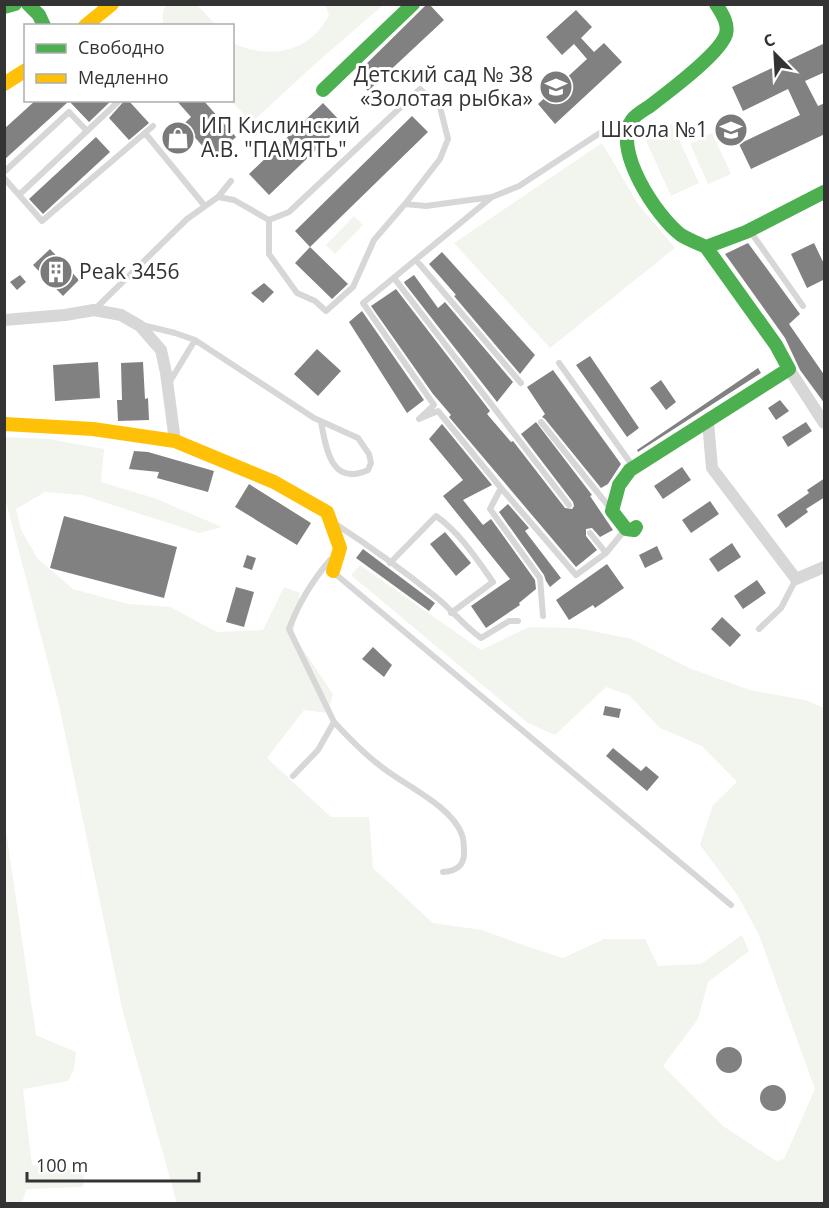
<svg xmlns="http://www.w3.org/2000/svg" width="829" height="1208" viewBox="0 0 829 1208" font-family="'Open Sans',sans-serif">
<rect width="100%" height="100%" fill="#fff"/>
<path fill="#f1f5ed" d="M168,4L197,5L216,25H164C162,18 161,10 168,4Z
M325,5H383L314,65L252,122L231,101L233,43C269,60 310,53 329,15Z
M672,124L699,183L671,196L644,136Z
M712,133L731,174L708,184L690,144Z
M602,143L638,204L675,248L550,348L454,243Z
M354,216L363,225L335,254L326,245Z
M4,437L49,439L104,449L101,482L154,498L222,527L199,533L82,495L45,492L16,509L21,530L38,559L73,589L128,604L170,607L217,632L263,630L284,587L300,593L293,635L333,694L328,713L304,710L267,758L331,817H369L373,868L433,923L482,930L526,946L563,958L604,939H645L658,966L701,964L742,935L749,951L708,982L698,1019L663,1066L723,1126L776,1161L784,1159L815,1089L759,935L738,896L700,845L713,805L737,782L702,746L660,728L629,695L606,687L555,735L528,723L351,575L360,565L481,650L529,627L577,628L632,639L689,668L750,690L805,700L824,708V1203H177L123,1012L59,705L5,498Z
M5,824L36,1035L76,1052L74,1069L68,1081L23,1089L32,1165L84,1171L83,1187L27,1189L21,1204L4,1203Z"/>
<path fill="#818181" d="M427,4H429L444,20L368,91L354,76Z
M576,10L592,27L581,38L594,52L604,43L622,62L555,124L538,104L587,59L574,44L562,55L546,37Z
M825,43V72L805,81L818,106L825,103V134L751,169L739,144L800,115L788,89L743,111L732,87Z
M36,100H112L89,122L69,101L4,160V129Z
M125,100H128L149,123L129,140L109,118Z
M176,100H203L236,137L213,158L191,133L171,153L163,144L191,117Z
M323,103L343,124L269,195L249,174Z
M412,116L428,132L310,247L295,231Z
M96,137L110,152L43,214L29,199Z
M748,243L800,314L789,324L825,376V404L800,370L785,338L725,254Z
M814,243L825,266V279L807,288L791,254Z
M310,247L348,284L332,299L295,263Z
M50,249L79,280L63,296L33,265Z
M442,252L535,355L520,374L454,296L456,295L429,264Z
M20,275L26,282L17,290L10,282Z
M414,275L438,308L445,302L513,382L497,402L405,284L404,282Z
M264,283L274,292L263,303L251,293Z
M396,289L490,411L487,414L511,442L513,441L565,508L572,509L574,506L573,502L521,434L536,422L592,495L590,496L613,530L600,537L592,528L586,529V536L597,550L576,567L449,417L451,415L433,394L371,306Z
M362,311L424,400L407,413L349,322Z
M317,349L341,371L318,396L294,374Z
M590,356L639,428L627,437L576,365Z
M98,362L100,398L55,401L53,365Z
M143,362L145,399L148,398L149,420L118,421L117,400H122L121,363Z
M758,368L761,373L638,452L637,450Z
M553,370L621,464L608,484L601,488L545,419L542,417L545,414L527,387Z
M661,380L676,402L666,410L650,388Z
M780,400L789,411L776,420L768,408Z
M806,422L812,431L788,447L782,437Z
M442,424L492,485L463,500L483,525L491,519L535,580L536,589L519,603L520,605L486,628L471,606L510,579L443,496L463,480L429,439Z
M134,451L148,452L214,471L208,492L157,478L159,472L129,469Z
M682,467L691,480L663,499L654,486Z
M825,478V497L806,509L808,512L786,528L777,515L809,493L807,490Z
M249,484L311,523L297,545L235,507Z
M710,501L719,514L691,533L682,520Z
M508,504L529,528L525,531L561,578L550,587L546,581L544,575L499,512Z
M64,516L177,547L164,598L50,568Z
M445,532L471,563L456,576L430,544Z
M732,543L741,557L718,572L709,559Z
M657,546L663,559L645,568L639,555Z
M363,549L435,603L429,611L356,558Z
M247,555L256,558L252,570L243,567Z
M607,564L624,588L595,608L593,605L569,620L556,600Z
M757,580L766,593L743,609L734,596Z
M236,587L254,592L244,627L226,622Z
M722,617L741,635L730,647L711,629Z
M373,647L392,665L384,677L362,659Z
M605,706L621,709L619,718L603,715Z
M613,748L641,771L646,766L659,777L647,791L606,756Z
M716 1060a13 13 0 1 1 26 0a13 13 0 1 1-26 0Z
M760 1098a13 13 0 1 1 26 0a13 13 0 1 1-26 0Z"/>
<g fill="none" stroke-linecap="round" stroke-linejoin="round">
<path stroke="#d7d7d7" stroke-width="6" d="M145,133L204,205
M4,172L69,112L87,131
M4,178L42,221L153,126
M19,195L120,100
M218,197L234,200L269,220L289,212L420,89L440,107L448,139L440,159L405,204L426,206L492,197L519,186L606,129L626,122
M492,197L363,303L434,405L419,419L438,411L501,488L490,509L540,578L543,616
M269,220V254L297,293L315,301L326,311L353,287L374,240L405,204
M750,231L803,306
M416,260L521,383
M394,278L569,505
M94,310L187,219L218,197L231,181
M142,325L175,333L195,340L314,418L358,438L369,454L371,463L368,470C331,487 326,448 321,422
M559,363L632,465
M169,383L195,340
M541,422L610,508
M501,488L576,575L606,553
M337,525C371,547 404,571 436,597C452,610 464,626 481,638L509,621H518
M590,533L606,553L624,531
M390,563L436,516C460,533 476,558 493,582L451,613
M333,572L731,905
M759,629L781,608L796,579
M334,722C348,737 362,752 378,764C401,784 452,805 462,835C464,840 464,847 464,853C464,866 456,871 443,872
M293,776L318,750L334,722L289,629C299,602 312,581 330,560"/>
<path stroke="#d7d7d7" stroke-width="12" d="M4,320L65,315L94,310L121,315L140,326L161,350L166,373L175,441
M789,369L824,423
M708,422L712,468L796,579L824,567"/>
<path stroke="#4caf50" stroke-width="14" d="M28,4L39,15L44,26
M716,4C721,12 729,23 726,34C720,54 668,92 650,106C644,110 636,114 632,120C612,150 657,217 681,235C689,240 698,243 706,247L746,232L824,192
M4,7L15,4
M323,90L413,4
M636,527L634,530L626,529L612,511L619,485L630,470L789,369L776,345L706,247"/>
<path stroke="#ffc107" stroke-width="14" d="M85,26L112,4
M4,84L26,70
M4,424L93,429L175,441L274,482L327,512L340,548L333,571"/>
</g>
<defs>
<g id="school-disc" transform="scale(1.725)"><circle r="9.5" fill="#7a7a7a" stroke="#fff"/><path d="M0-5L7-2L0 1L-7-2ZM-4 1L0 2.5L4 1V4Q0 6-4 4Z" fill="#fff"/></g>
<g id="shop-disc" transform="scale(1.725)"><circle r="9.5" fill="#7a7a7a" stroke="#fff"/><path d="M-5-2.5h2.3a2.7 3.5 0 0 1 5.4 0H5L5.5 6h-11ZM-1.5-2.5h3a1.5 2.3 0 0 0-3 0Z" fill="#fff"/></g>
<g id="building-disc" transform="scale(1.725)"><circle r="9.5" fill="#7a7a7a" stroke="#fff"/><path d="M-4-6H4V6H1V3H-1V6H-4ZM-2.5-4.3h1.7v1.8h-1.7ZM.8-4.3h1.7v1.8H.8ZM-2.5-1h1.7V.8h-1.7ZM.8-1h1.7V.8H.8Z" fill="#fff"/></g>
</defs>
<g fill-rule="evenodd">
<use href="#school-disc" x="556" y="87"/>
<use href="#school-disc" x="731" y="130"/>
<use href="#shop-disc" x="178" y="138"/>
<use href="#building-disc" x="56" y="272"/>
</g>
<g text-anchor="middle" stroke-width="6" stroke-linejoin="round" paint-order="stroke">
<g font-size="21" fill="#333" stroke="#fff" text-anchor="end">
<text x="533" y="82">Детский сад № 38<tspan x="533" dy="24">«Золотая рыбка»</tspan></text>
<text x="201" y="133" text-anchor="start">ИП Кислинский<tspan x="201" dy="24">А.В. "ПАМЯТЬ"</tspan></text>
<text x="708" y="137">Школа №1</text>
<text x="79" y="279" text-anchor="start">Peak 3456</text>
</g>
</g>
<rect width="829" height="1208" fill="none" stroke="#333333" stroke-width="12"/>
<rect x="24" y="24" width="210" height="78" fill="#ffffff" stroke="#adadad" stroke-width="1.5"/>
<rect x="36" y="44" width="30" height="9" fill="#4caf50" stroke="#adadad" stroke-width="1.5"/>
<text x="78" y="54" font-size="18" fill="#333333">Свободно</text>
<rect x="36" y="74" width="30" height="9" fill="#ffc107" stroke="#adadad" stroke-width="1.5"/>
<text x="78" y="84" font-size="18" fill="#333333">Медленно</text>
<g transform="translate(775 54) rotate(336)" stroke="#ffffff" stroke-width="4.5" paint-order="stroke">
<path d="M0-4.5L10 22L0 15L-10 22Z" fill="#333333"/>
<text y="-9" font-size="16" font-weight="bold" text-anchor="middle" fill="#333333">С</text>
</g>
<path d="M27 1172v9h172v-9" fill="none" stroke="#333333" stroke-width="3"/>
<text x="36" y="1172" font-size="18" fill="#333333" stroke="#ffffff" stroke-width="4.5" paint-order="stroke">100 m</text>
</svg>
